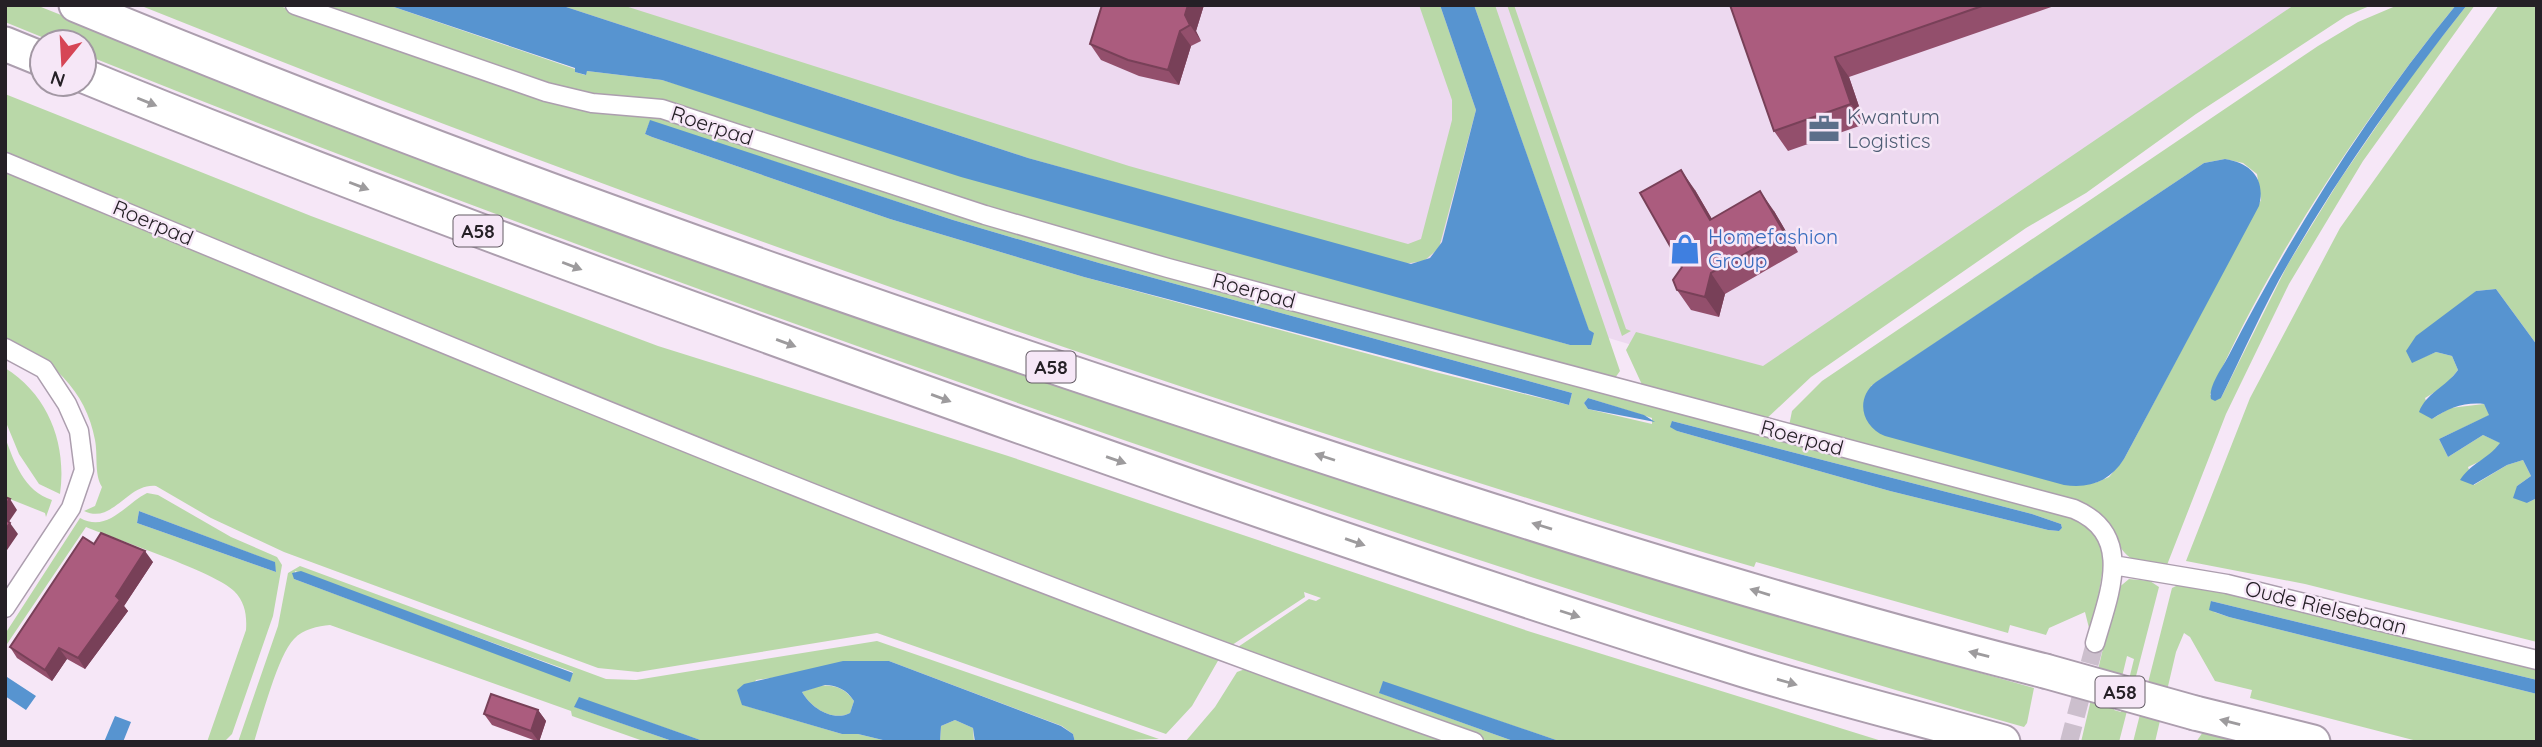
<svg xmlns="http://www.w3.org/2000/svg" width="2542" height="747" viewBox="0 0 2542 747" font-family="Quicksand,sans-serif">
<rect width="100%" height="100%" fill="#f6e7f7"/>
<path fill="#edd9f0" d="M495,5H2346L1776,388Z"/>
<path fill="#b9d8a8" fill-rule="evenodd" d="M5,5H36C690,268 1356,498 2034,688L2027,723L2024,727C1718,641 1416,541 1115,437C773,318 432,194 96,59L84,54V42H54L5,22Z
M139,5H277L381,42L661,116L2075,516L2089,524L2106,549L2093,629L2089,628L2085,612L2049,628L2046,635L2010,625L2008,633L1756,562L1754,567L1706,553C1176,393 653,211 139,5ZM650,121L953,220L1099,263L1572,393L1569,405L1435,372L1084,277L890,219L652,137L645,134ZM1588,398L1652,418V424L1588,409L1584,403ZM1672,421L2032,514L2061,524L2062,528L2059,531L2048,530L1890,491L1677,431Z
M314,5H388L575,69V72L585,75L587,71L662,80L1570,345L1582,343L1594,333L1589,331L1474,5H1495L1620,371L1615,378L1175,263L578,94Z
M560,5H622L1129,166L1408,244L1421,239L1452,120V100L1419,5H1440L1476,110L1439,248L1424,261L1404,264L1028,158Z
M1507,5H1514L1626,329L1631,331L1622,336Z
M2294,5H2372L2346,16L2196,114L2086,193L2026,228L1811,377L1763,422L1644,389L1626,350L1636,332L1763,366Z
M2398,5H2456C2365,116 2267,263 2210,395L2221,398L2288,264L2339,181L2411,76L2467,5H2475L2363,161L2289,284L2226,414L2167,565C2134,569 2122,555 2110,528L1789,426L1792,411L1822,381L2318,46L2358,22ZM2225,159L2243,163L2257,174L2261,200L2124,459L2109,477L2095,483L1871,386L2204,163Z
M2499,5H2537V345L2496,289L2476,291L2412,362L2436,352L2452,356L2458,370L2445,386L2425,398L2432,419L2450,408L2484,404L2490,415L2439,439L2448,457L2483,435L2501,443L2489,457L2468,467L2474,485L2507,465L2523,460L2531,476L2517,486L2527,503L2537,498V642L2305,584L2186,561L2250,398L2340,228Z
M5,94L311,216L658,346L1005,455L1531,632L1885,742H1562L1383,682L1380,693L1516,742H1491L1235,649L1309,599L1316,601L1321,598L1304,592L1305,597L1229,647L765,469L5,154Z
M5,169L759,481L1219,659L1192,706L1166,734L877,633L638,672L598,668L284,552L211,518L156,486C127,483 113,525 84,511L95,506L102,487C94,474 98,456 95,440C86,390 51,358 5,340Z
M5,368C49,395 67,445 60,494L39,484L19,454L5,420Z
M5,437C14,462 24,491 52,500L46,517L45,513L5,497Z
M147,493L158,495L231,537L277,557L282,565L273,616L232,734L224,742H207L246,630C247,615 245,602 234,591C217,573 115,539 86,527L5,647V634L80,518C108,533 125,504 147,493ZM139,511L274,562L276,572L137,523Z
M300,566L606,679L636,680L877,641L1159,739L1075,742L1073,734L1062,726L889,661L756,680L743,705L842,734H858L891,742H706L579,698L575,707L675,742H646L572,716L571,711L330,625C318,626 303,629 294,639C278,655 262,717 254,742H238L278,626L288,573ZM295,571L573,672L570,681L294,579Z
M2129,579L2150,581L2159,587L2119,742H2081L2117,589ZM2127,656L2134,659L2121,712L2114,710Z
M2180,584L2238,594L2537,667V680L2211,601L2214,612L2229,617L2537,694V742H2421L2250,698L2252,690L2215,681L2190,637L2184,633L2176,652L2155,742H2133L2172,588Z
M1248,668L1449,742H1185L1215,707L1237,672Z
M819,686C834,684 845,688 854,701L850,713C833,722 811,708 802,692Z
M955,720L973,728L974,742H940L941,726Z
M2203,732L2239,742H2196Z"/>
<path fill="#5794d0" fill-rule="evenodd" d="M388,5H560L1028,158L1411,264L1430,258L1442,242L1476,110L1440,5H1474L1589,330L1594,333L1591,345H1570L961,177L662,80L587,71L586,75L575,72V68Z
M2456,5H2467C2402,87 2340,173 2288,264C2263,307 2243,354 2221,398L2215,401L2211,399C2208,386 2223,367 2229,355C2292,232 2368,112 2456,5Z
M650,120L953,220L1099,263L1572,393L1569,405L1084,277L890,219L652,137L645,134Z
M2225,159C2251,163 2266,179 2259,206L2124,459C2110,481 2090,489 2064,485L1885,436C1861,426 1855,398 1876,382L2204,163Z
M2496,289L2537,345V498L2527,503L2513,498L2517,486L2531,476L2523,460L2507,465L2473,485L2460,480C2471,463 2488,459 2500,443L2483,435L2448,457L2439,439L2489,415L2484,404C2464,402 2449,408 2432,419L2419,412C2426,393 2446,387 2458,370L2452,356L2436,352L2412,363L2406,351L2416,336L2476,291Z
M1588,398L1644,415L1655,422L1588,409L1584,403Z
M1672,421L2032,514L2061,524L2062,528L2059,531L2048,530L1890,491L1677,431L1670,427Z
M139,511L275,562L276,572L137,523Z
M301,571L573,673L570,682L294,579L292,573Z
M2211,601L2537,680V694L2229,617L2209,610Z
M843,661H889L1061,726L1073,734L1075,742H975L973,728L955,720L941,726L940,742H891L858,734H842L742,705L737,690L744,684ZM825,685C837,685 847,690 854,701L850,713C833,722 811,708 802,692Z
M7,677L36,696L26,710L5,696Z
M1383,681L1562,742H1516L1379,693Z
M579,697L706,742H675L574,707Z
M115,716L131,722L123,742H104Z"/>
<g fill="none" stroke-linecap="round" stroke-linejoin="round">
<path stroke="#ccbfcd" stroke-width="18" stroke-dasharray="18 9" stroke-linecap="butt" d="M2069,742L2095,643"/>
<g stroke="#ac9eae" stroke-width="21">
<path id="minor" d="M295,5L546,92L592,103L662,109L985,215L1168,268L2074,509C2135,535 2109,594 2095,643
M5,162C492,364 977,568 1474,742
M5,348L44,369L67,404L79,431L84,470L71,508L5,608
M2113,565L2227,584L2537,660"/>
</g>
<g stroke="#ac9eae" stroke-width="37">
<path id="motorway" d="M76,5C446,158 825,292 1205,417C1482,509 1761,599 2045,671
M5,44L42,59
M84,76C349,185 617,282 887,379C1172,481 1458,581 1747,671C1832,697 1918,718 2003,742
M2195,713L2313,742"/>
</g>
<use href="#minor" stroke="#fff" stroke-width="18"/>
<use href="#motorway" stroke="#fff" stroke-width="33"/>
<g stroke="#ac9eae" stroke-width="37" stroke-linecap="butt">
<path id="motorway-bridge" d="M2045,671L2195,713"/>
</g>
<use href="#motorway-bridge" stroke="#fff" stroke-width="33"/>
</g>
<path fill="#934f6c" d="M1204,5L1196,31L1201,41L1191,46L1179,85L1139,76L1101,60L1090,44Z
M1730,5H2057L1849,77L1865,124L1788,151L1774,131Z
M1695,190L1712,219L1774,211L1798,252L1725,294L1719,317L1691,310L1677,290L1682,267Z
M94,544L153,562L124,606L128,611L85,669L67,659L52,681L17,658L10,647Z
M538,710L546,721L539,742L492,725L484,714Z"/>
<path fill="#784058" d="M1188,5H1204L1196,31L1201,41L1190,25L1185,15Z
M1180,31L1191,46L1179,85L1168,70Z
M1835,57L1849,77L1865,124L1851,104Z
M1681,170L1695,190L1724,240L1710,220Z
M1760,191L1774,211L1798,252L1784,232Z
M1711,273L1725,294L1719,317L1705,297Z
M10,499L17,510L6,526L5,505Z
M10,523L18,534L5,553V530Z
M145,551L153,562L124,606L128,611L85,669L78,658Z
M59,648L67,659L52,681L45,670Z
M538,710L546,721L539,742L531,731Z"/>
<path fill="#ab5c7e" stroke="#784058" stroke-width="2" d="M1102,5H1188L1185,15L1190,25L1180,31L1168,70L1128,60L1090,44Z
M1730,5H1985L1835,57L1851,104L1774,131Z
M1681,170L1710,220L1760,191L1784,232L1711,273L1705,297L1677,290L1673,280L1682,267L1640,193Z
M5,497L10,499L5,505Z
M5,519L10,523L5,530Z
M101,533L145,551L116,596L120,600L78,658L59,648L45,670L10,647L83,537L94,544Z
M491,694L538,710L531,731L484,714Z"/>
<defs><path id="oneway-solid" d="M-6-.8H1V-3.2L6.5 0L1 3.2V.8H-6Z" transform="scale(1.75)"/></defs>
<g fill="#9d9b9d">
<use href="#oneway-solid" transform="translate(147 102) rotate(22)"/>
<use href="#oneway-solid" transform="translate(359 186) rotate(21)"/>
<use href="#oneway-solid" transform="translate(572 266) rotate(21)"/>
<use href="#oneway-solid" transform="translate(786 343) rotate(20)"/>
<use href="#oneway-solid" transform="translate(941 398) rotate(20)"/>
<use href="#oneway-solid" transform="translate(1325 457) rotate(-162)"/>
<use href="#oneway-solid" transform="translate(1116 460) rotate(19)"/>
<use href="#oneway-solid" transform="translate(1542 526) rotate(-163)"/>
<use href="#oneway-solid" transform="translate(1355 542) rotate(19)"/>
<use href="#oneway-solid" transform="translate(1760 592) rotate(-163)"/>
<use href="#oneway-solid" transform="translate(1570 614) rotate(18)"/>
<use href="#oneway-solid" transform="translate(1979 654) rotate(-166)"/>
<use href="#oneway-solid" transform="translate(1787 682) rotate(16)"/>
<use href="#oneway-solid" transform="translate(2230 722) rotate(-166)"/>
</g>
<defs>
<g id="office-bare" transform="scale(2.415)"><path d="M-6-3h4V-5.5h4V-3h4V5H-6ZM-1-4.5V-3h2v-1.5ZM-6 0V1H6V0Z" fill="#5c6f8a" stroke="#f6e7f7" stroke-width="2.5" paint-order="stroke"/></g>
<g id="shop-bare" transform="scale(2.415)"><path d="M-5-2.5h2.3a2.7 3.5 0 0 1 5.4 0H5L5.5 6h-11ZM-1.5-2.5h3a1.5 2.3 0 0 0-3 0Z" fill="#3f7fe0" stroke="#f6e7f7" stroke-width="2.5" paint-order="stroke"/></g>
</defs>
<g fill-rule="evenodd">
<use href="#office-bare" x="1824" y="129"/>
<use href="#shop-bare" x="1685" y="249"/>
</g>
<g text-anchor="middle" stroke-width="5" stroke-linejoin="round" paint-order="stroke">
<g fill="#f6e7f7" stroke="#645c65" stroke-width="2">
<rect x="453.5" y="215.5" width="49" height="31" rx="5"/>
<rect x="1026.5" y="351.5" width="49" height="31" rx="5"/>
<rect x="2095.5" y="676.5" width="49" height="31" rx="5"/>
</g>
<g font-size="19" font-weight="bold" fill="#252026">
<text x="478" y="238">A58</text>
<text x="1051" y="374">A58</text>
<text x="2120" y="699">A58</text>
</g>
<g font-size="21" fill="#4e5e75" stroke="#f6e7f7" text-anchor="start">
<text x="1847" y="124">Kwantum<tspan x="1847" dy="24">Logistics</tspan></text>
</g>
<g font-size="21" fill="#252026" stroke="#f6e7f7">
<text transform="translate(712 126) rotate(18)" y="7">Roerpad</text>
<text transform="translate(153 223) rotate(23)" y="7">Roerpad</text>
<text transform="translate(1254 291) rotate(15)" y="7">Roerpad</text>
<text transform="translate(1802 438) rotate(15)" y="7">Roerpad</text>
<text transform="translate(2326 608) rotate(14)" y="7">Oude Rielsebaan</text>
</g>
<g font-size="21" fill="#366cbe" stroke="#f6e7f7" text-anchor="start">
<text x="1708" y="244">Homefashion<tspan x="1708" dy="24">Group</tspan></text>
</g>
</g>
<rect width="2542" height="747" fill="none" stroke="#252026" stroke-width="14"/>
<g transform="translate(63 63) rotate(198)"><circle r="33" fill="#f6e7f7" stroke="#a297a3" stroke-width="2"/>
<path d="M0-5L12 26L0 18L-12 26Z" fill="#d64555"/>
<text y="-10" font-size="19" font-weight="bold" text-anchor="middle" fill="#252026">N</text>
</g>
</svg>
